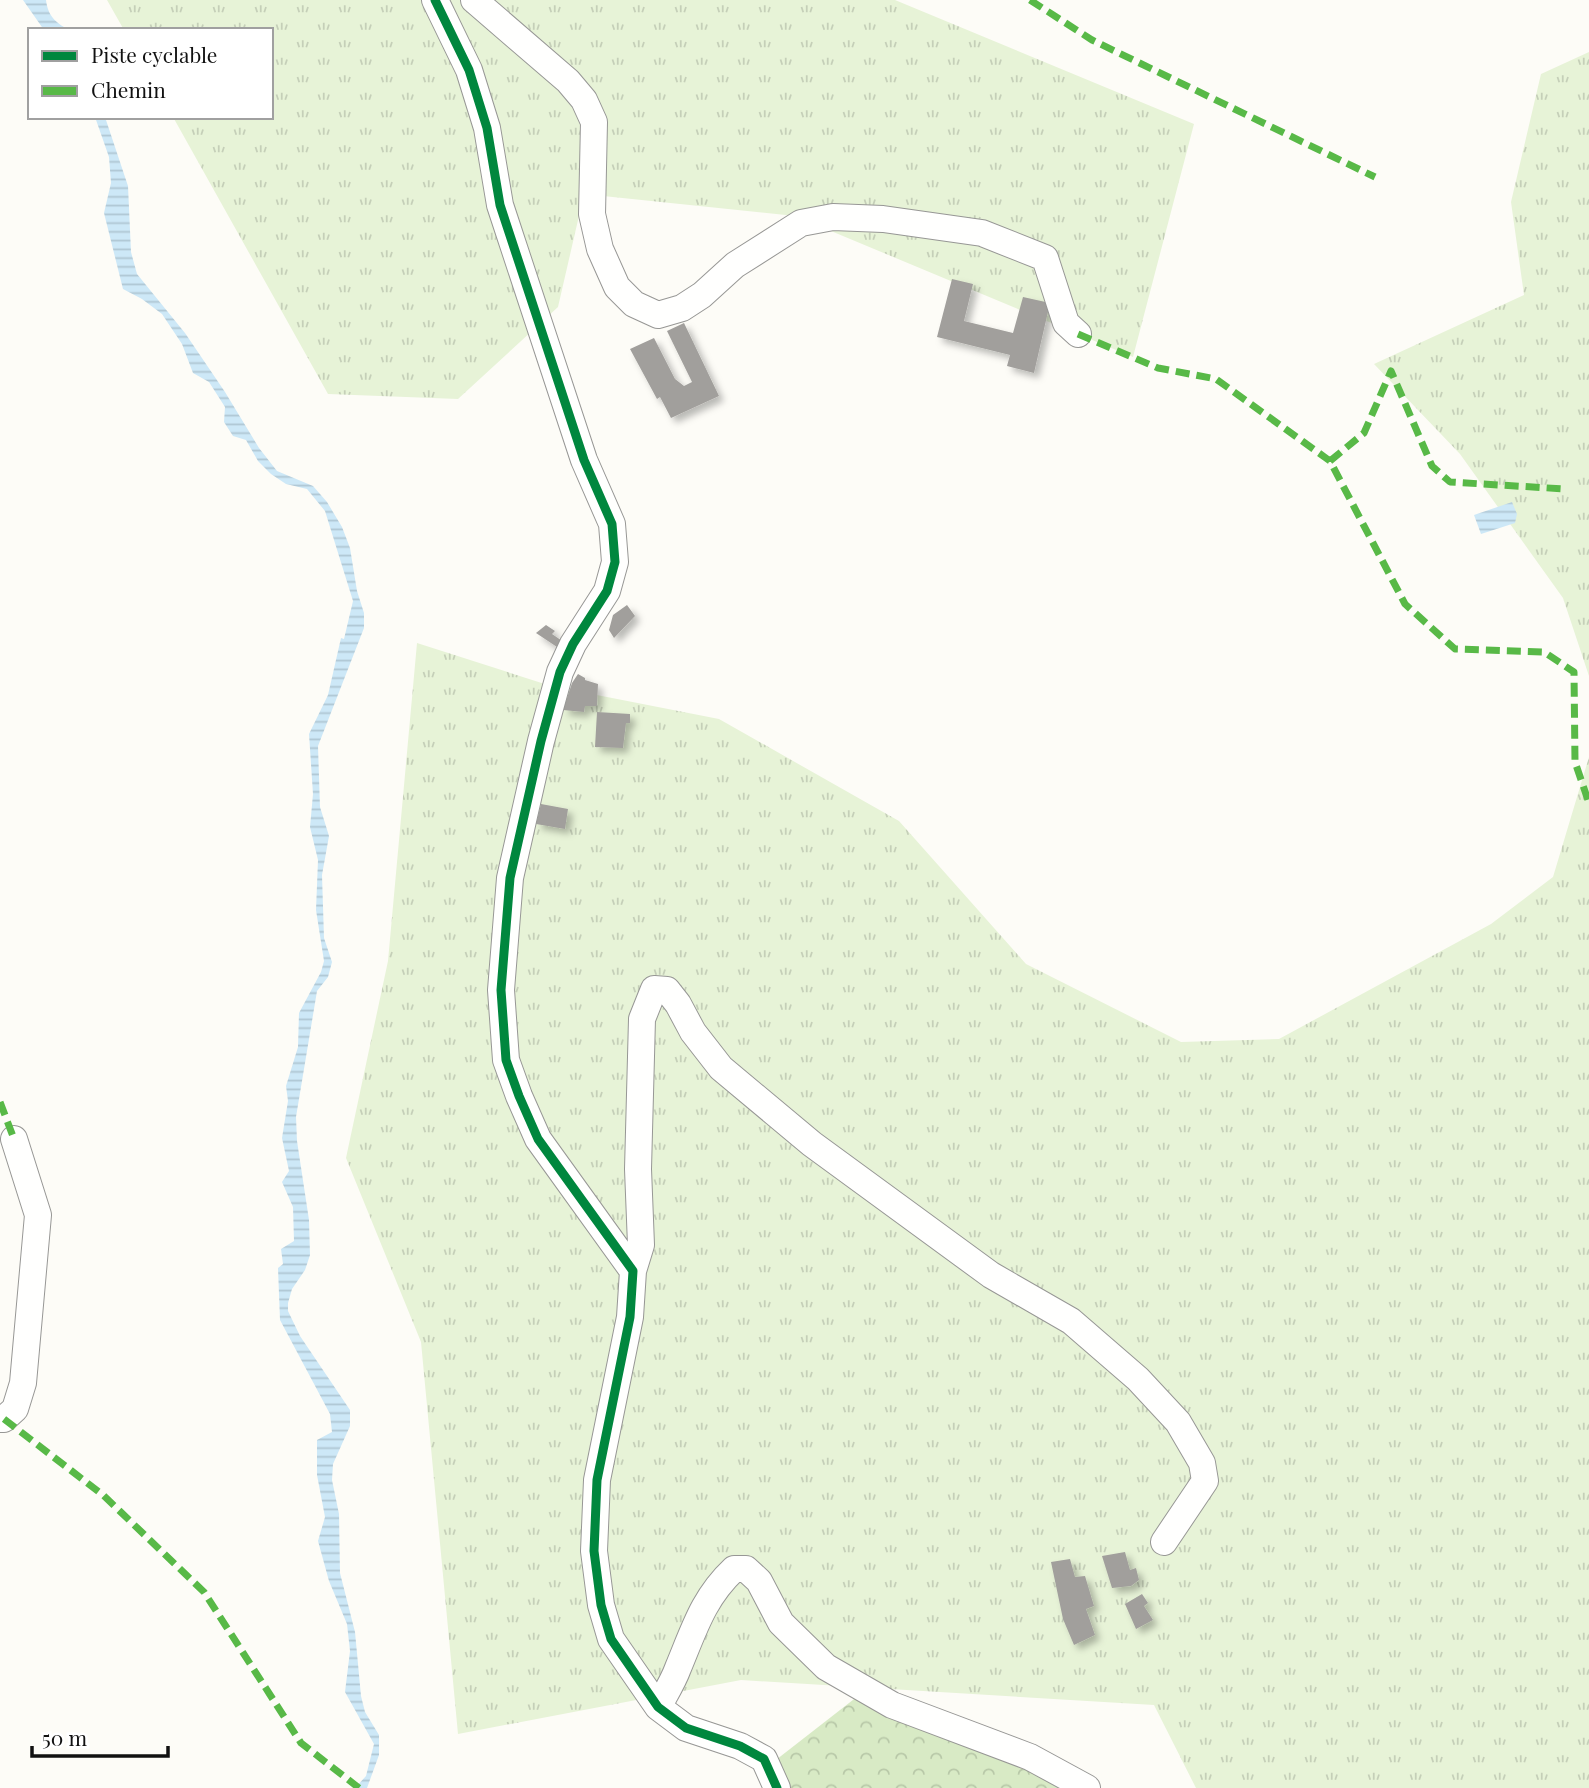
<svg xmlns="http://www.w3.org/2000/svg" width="1589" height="1788" viewBox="0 0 1589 1788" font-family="'Playfair Display',serif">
<defs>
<pattern id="grass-tufts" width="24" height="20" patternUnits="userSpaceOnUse" patternTransform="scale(1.75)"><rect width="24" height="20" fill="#e7f3d7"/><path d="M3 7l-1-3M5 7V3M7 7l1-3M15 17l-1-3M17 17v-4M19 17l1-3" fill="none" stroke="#c5cfb8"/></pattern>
<pattern id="forest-crowns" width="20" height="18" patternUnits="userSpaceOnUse" patternTransform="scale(1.75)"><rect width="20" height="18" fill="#d8eac5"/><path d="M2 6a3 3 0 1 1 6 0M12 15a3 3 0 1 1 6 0" fill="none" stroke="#b8c8a8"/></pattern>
<pattern id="water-rules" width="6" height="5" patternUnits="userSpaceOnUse" patternTransform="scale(1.75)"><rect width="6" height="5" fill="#cde8f7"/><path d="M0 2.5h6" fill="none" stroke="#afc6d3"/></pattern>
<filter id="shadow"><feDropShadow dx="5" dy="5" stdDeviation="3.5" flood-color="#0004"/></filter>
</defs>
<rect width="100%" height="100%" fill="#fdfcf7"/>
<path fill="url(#grass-tufts)" d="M107,0H895L1194,124L1133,357L795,216L584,194L558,307L458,399L328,394L173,117H271V30H124Z
M1589,52V676L1563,598L1460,454L1374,364L1524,295L1511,202L1541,74Z
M417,643L551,686L719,719L899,821L1026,964L1181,1042L1279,1039L1491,924L1553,877L1589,757V1788H1196L1154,1705L741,1680L458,1734L421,1342L346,1158L388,961Z"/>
<path fill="url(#forest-crowns)" d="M858,1696L1098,1788H765L772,1763Z"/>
<path fill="url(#water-rules)" d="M23,0H46C48,16 55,22 69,30H44Z
M95,117H105L128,186L131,252L137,274L185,333L225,392L259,448L277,471L313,486L327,502L342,527L350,548L357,591L364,613V628L318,746L320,807L329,836L322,875L324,938L332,962L328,977L317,991L296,1117L297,1141L309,1220L310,1255L305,1270L292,1289L288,1303V1311L300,1336L350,1410V1426L333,1464L332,1480L339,1514L340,1573L355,1632L361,1696L365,1712L379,1735V1755L367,1788H355L366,1776L374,1744L345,1692L350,1651L347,1624L329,1581L318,1541L325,1517L317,1475V1440L332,1432L330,1414L280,1320L278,1268L283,1264L281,1249L294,1241L293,1207L282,1182L289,1171L282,1138L288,1101L286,1086L298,1047L299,1013L321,972L324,961L316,910L318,860L310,827L313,794L309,734L328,695L341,638L344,639L353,601L325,511L307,489L286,484L271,474L258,461L246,440L233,436L224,422L225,407L209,382L193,373L182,344L162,314L142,299L123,289L104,213L111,183L109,157Z
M1512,502L1517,514L1515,523L1481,534L1474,515Z"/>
<path fill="#a19f9c" filter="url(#shadow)" d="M952,279L973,284L964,321L1013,333L1023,297L1050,303L1034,373L1007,366L1010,355L937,337Z
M684,323L719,396L671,418L660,397L657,399L630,349L654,338L675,379L684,386L692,382L667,331Z
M627,605L635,616L614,638L609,630L613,615Z
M546,625L555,631L552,634L568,645L563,651L536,633Z
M578,674L585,678V680L598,684L597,706H585L584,712L563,710L572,683Z
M597,712L630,714V723H626L623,748L595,747Z
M541,804L568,809L565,829L536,824Z
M1125,1552L1130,1570L1136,1568L1139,1580L1131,1586L1112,1588L1102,1556Z
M1070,1559L1075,1577L1085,1576L1094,1606L1086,1609L1095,1635L1074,1645L1063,1619L1051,1562Z
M1142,1594L1148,1603L1144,1606L1153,1620L1136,1629L1125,1604Z"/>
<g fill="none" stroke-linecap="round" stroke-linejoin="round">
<g stroke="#979795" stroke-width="28">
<path id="minor" d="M435,0L469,70L487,128L500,205L584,460L612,524L615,562L607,591L573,644L560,672L541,741L510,878L501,990L506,1060L519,1096L538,1139L633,1271L630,1317L597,1480L594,1551L601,1605L611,1639L658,1707L686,1728L740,1746L764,1759L777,1788
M474,0L568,81L584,100L594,122L592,214L600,249L617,287L634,304L658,315L682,308L702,295L735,265L801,223L833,217L883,219L982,233L1045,258L1066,323L1078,334
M633,1271L641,1245L638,1169L642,1019L654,989L667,990L678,1004L693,1032L721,1068L812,1144L991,1275L1071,1321L1138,1379L1178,1422L1202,1463L1205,1481L1164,1542
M0,1419H4L15,1409L23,1383L38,1215L14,1139
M658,1707C665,1694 673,1682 678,1668C694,1630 703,1598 734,1569H746L759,1581L781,1623L826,1667L892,1705L1030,1757L1087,1788"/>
</g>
<use href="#minor" stroke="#fffffe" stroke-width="26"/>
<path stroke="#58b947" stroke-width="7" stroke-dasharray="14 7" stroke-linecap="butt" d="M1030,0L1092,40L1375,177
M1078,334L1158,368L1216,379L1330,461L1405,604L1455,649L1544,652L1574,672L1575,762L1589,803
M1330,461L1364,433L1391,371L1432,466L1450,482L1565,489
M0,1102L14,1139
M4,1419L103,1495L204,1592L301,1743L359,1788"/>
<g stroke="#fff" stroke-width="13">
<path id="cycleway" d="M435,0L469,70L487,128L500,205L584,460L612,524L615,562L607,591L573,644L560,672L541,741L510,878L501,990L506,1060L519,1096L538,1139L633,1271L630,1317L597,1480L594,1551L601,1605L611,1639L658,1707L686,1728L740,1746L764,1759L777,1788"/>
</g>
<use href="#cycleway" stroke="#00873e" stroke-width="9"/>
</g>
<rect x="28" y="28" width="245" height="91" fill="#ffffff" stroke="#a0a0a0" stroke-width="2"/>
<rect x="42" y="51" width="35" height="10" fill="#00873e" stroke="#a0a0a0" stroke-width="2"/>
<text x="91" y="63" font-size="21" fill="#111111">Piste cyclable</text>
<rect x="42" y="86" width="35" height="10" fill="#58b947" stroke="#a0a0a0" stroke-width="2"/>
<text x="91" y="98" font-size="21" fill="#111111">Chemin</text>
<path d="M32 1746v10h136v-10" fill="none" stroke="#111111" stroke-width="3.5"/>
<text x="42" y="1746" font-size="21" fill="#111111" stroke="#ffffff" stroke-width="5" paint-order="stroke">50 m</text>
</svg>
